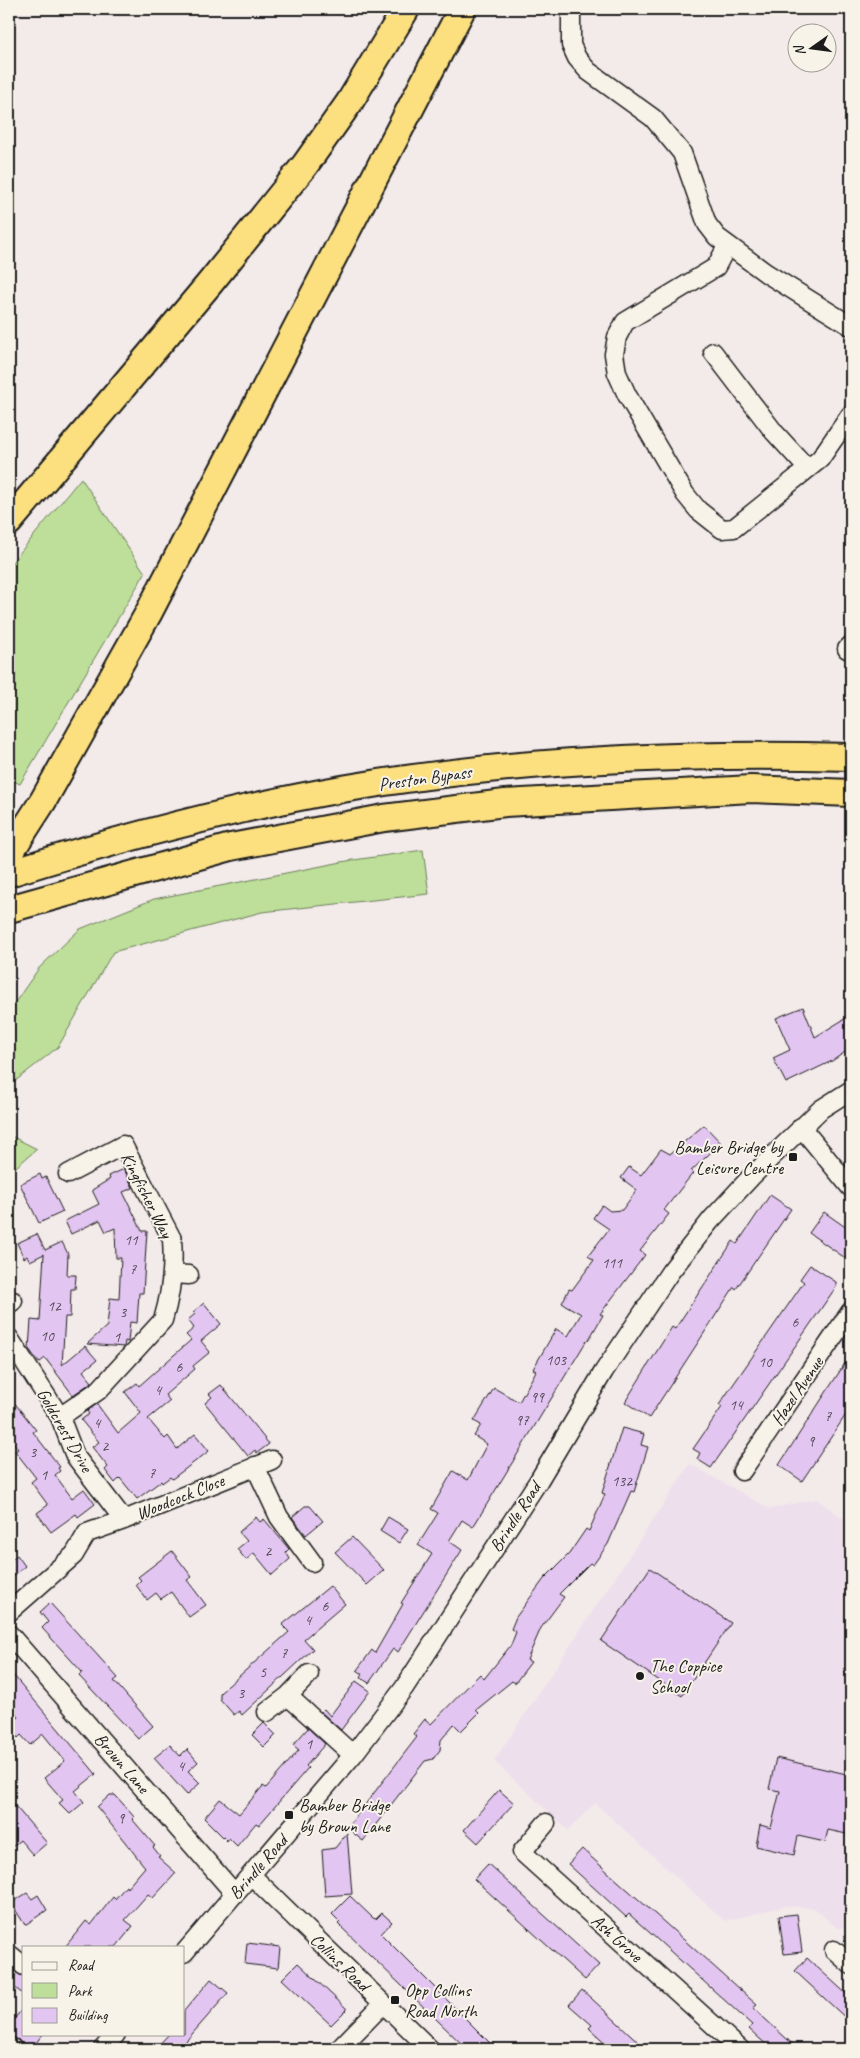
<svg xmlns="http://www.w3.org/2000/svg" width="860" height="2058" viewBox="0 0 860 2058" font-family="Caveat,sans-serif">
<rect width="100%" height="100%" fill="#f3eaea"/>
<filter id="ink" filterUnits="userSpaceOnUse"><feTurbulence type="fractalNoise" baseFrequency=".02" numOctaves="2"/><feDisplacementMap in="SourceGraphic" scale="10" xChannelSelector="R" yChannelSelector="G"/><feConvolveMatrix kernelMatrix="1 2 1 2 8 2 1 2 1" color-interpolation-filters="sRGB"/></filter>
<g filter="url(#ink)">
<path fill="#eedfec" d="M690,1464L770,1509L816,1499L851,1524V1927L837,1928L814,1908L785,1906L725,1921L595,1803L568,1830L494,1761Z"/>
<path fill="#bddf99" stroke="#6c7e5a" d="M81,478L145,573L20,784L9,779V566Z
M423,850L429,894L262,912L113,952L58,1047L9,1086V1011L39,968L80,929L154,899L347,861Z
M9,1135L37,1149L9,1173Z"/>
<path fill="#e3c5f2" stroke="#1c1c1c" d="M803,1007L815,1037L851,1015V1048L832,1061L786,1083L773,1058L790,1050L776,1018Z
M704,1125L721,1143L691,1171L693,1173L664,1210L669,1214L640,1251L645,1255L600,1314L603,1315L588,1341L587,1340L473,1527L462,1520L449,1541L462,1550L398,1652L393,1649L369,1683L361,1678L363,1674L357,1670L372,1650L375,1653L403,1604L401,1603L432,1554L418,1545L438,1513L431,1509L453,1471L468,1480L487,1444L474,1436L481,1425L474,1421L494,1388L519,1402L536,1371L533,1369L556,1329L568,1336L581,1314L562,1303L569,1289L572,1290L594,1260L588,1256L609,1229L593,1218L602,1205L610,1211L622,1210L637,1190L621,1178L629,1167L641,1175L661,1149L670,1154Z
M124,1169L133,1188L123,1192L142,1231H147L143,1293H139L137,1323L130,1322L128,1342L125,1341L124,1347L87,1344L107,1326L110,1298L119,1299L121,1258H116L115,1228L106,1232L100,1220L71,1234L65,1221L99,1204L92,1190L110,1179L109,1176Z
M40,1174L42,1179L46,1177L63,1212L39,1223L20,1184Z
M770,1195L791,1209L736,1289L734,1287L649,1418L625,1402L672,1327L675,1329L733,1241L737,1244Z
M824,1212L851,1231V1262L809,1233Z
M37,1234L45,1250L62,1242L68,1254L67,1275H76L75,1289H71L70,1317H65L62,1365L85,1346L97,1360L83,1371L92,1382L73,1395L45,1358L39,1363L29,1349L31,1320L40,1321L44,1254L30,1261L27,1256L24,1258L17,1243Z
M810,1265L836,1282V1287L711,1468L697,1459L700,1453L693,1449L722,1407L719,1405L804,1282L800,1279Z
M204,1303L221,1324L201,1341L210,1352L193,1366L195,1369L165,1395L170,1401L148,1419L165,1439L168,1436L177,1449L195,1434L209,1451L172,1479L170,1477L162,1483L161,1481L137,1499L120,1478L115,1483L105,1470L108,1467L92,1447L99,1442L81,1420L89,1414L87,1411L97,1404L118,1433L141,1413L125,1392L137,1383L139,1386L191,1340L186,1335L194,1328L188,1320L195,1314L193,1312Z
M851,1354V1407L802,1481L779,1465Z
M221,1385L269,1444L257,1453L255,1450L248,1456L205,1403L212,1397L209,1394Z
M9,1396L36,1430L33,1432L60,1467L58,1468L60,1471L55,1475L72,1498L84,1489L95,1504L78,1517L76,1514L51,1532L37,1513L48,1505L31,1482L36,1478L15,1451L18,1449L9,1437Z
M622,1428L644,1434L641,1445L648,1447L634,1492L631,1491L608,1544L593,1565L590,1563L559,1594L564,1597L541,1628L527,1660L531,1662L515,1683L512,1681L476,1710L479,1713L461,1731L454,1724L441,1740L440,1750L433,1759L425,1761L363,1841L347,1828L417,1737L413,1734L425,1719L431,1724L480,1674L484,1679L511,1645L516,1632L511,1629L516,1617L544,1579L569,1554L586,1529L589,1531L605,1494L602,1493Z
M305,1506H310L323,1521L306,1535L292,1517Z
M256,1517L260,1522L264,1519L289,1549L286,1552L290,1559L272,1575L254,1553L246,1560L237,1549L247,1541L239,1532Z
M388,1517L408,1529L399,1543L380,1531Z
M352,1537L384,1570L367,1585L335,1552Z
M172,1551L192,1577L187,1580L206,1605L189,1617L171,1592L161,1599L156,1593L147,1600L136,1585L141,1580L138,1577Z
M17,1555L25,1566L9,1580V1562Z
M650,1568L731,1623L682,1696L601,1641Z
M330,1586L345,1604L304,1639L313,1649L242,1715L239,1711L234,1715L220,1699V1693L289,1632L282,1625Z
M50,1603L118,1678L114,1681L153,1726L138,1739L79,1676L82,1672L42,1628L48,1622L40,1612Z
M9,1670L96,1774L75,1791L84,1802L70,1814L59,1803L63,1800L44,1778L65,1761L43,1734L30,1745L21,1735L18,1738L9,1727L19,1717L9,1704Z
M356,1681L370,1691L341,1730L321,1712L324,1709L330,1716Z
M264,1723L276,1735L264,1747L252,1735Z
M308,1728L325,1744L306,1766L308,1768L259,1825L256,1823L237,1846L229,1838L227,1841L204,1818L220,1799L239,1814L263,1786L266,1788L299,1750L293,1745Z
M170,1745L180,1756L187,1749L198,1762L188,1771L200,1783L187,1795L154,1758Z
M776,1758L851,1775V1835L828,1830L825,1842L798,1836L794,1855L756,1846L760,1825L771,1828L780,1791L769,1789Z
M499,1790L514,1803L478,1843L464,1830Z
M110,1795H115L124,1805L134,1817L132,1819L155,1846L153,1847L160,1856L158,1857L176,1873L153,1898L148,1894L125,1920L133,1926L116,1947H65L86,1921L91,1925L113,1897L115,1899L126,1886L127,1888L145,1867L97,1807Z
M9,1799L47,1843L33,1855L20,1840L9,1850Z
M347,1833L352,1894L325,1896L322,1850L335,1848Z
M582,1849L757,2005L753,2008L798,2049H771L749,2029L752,2025L629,1914L626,1917L568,1864Z
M488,1864L599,1965L585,1980L474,1879Z
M27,1893L32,1899L38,1895L47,1910L25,1925L11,1903Z
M350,1896L373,1918L376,1919L382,1913L392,1922L381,1934L496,2049H467L338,1924L340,1922L332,1914Z
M797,1914L802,1952L784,1954L779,1916Z
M247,1943L280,1947L278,1968L245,1964Z
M807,1958L851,1998V2023L795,1971Z
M298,1963L347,2009L331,2025L282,1979Z
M13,1971L24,1976V1995L9,1983V1977Z
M211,1979L228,1993L179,2049H155L169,2034H184V2011Z
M582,1990L603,2009L646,2049H612L589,2028L592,2025L569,2005Z
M24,2007V2034H43L31,2049H23L19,2040L9,2036V2025Z"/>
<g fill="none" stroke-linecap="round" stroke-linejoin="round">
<g stroke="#1c1c1c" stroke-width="21">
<path id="minor" d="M571,9V45L577,58L588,71L653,118L682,153L707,224L717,237L766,273L851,326
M727,246L716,267L625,322L617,337L614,354L617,373L627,395L685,494L698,510L722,529L734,528L820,459L851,414
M713,352L774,432L807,468
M847,649L851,645
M801,1127L851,1188
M172,1274L189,1275
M9,1304L13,1301
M9,1338L60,1417L75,1456L124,1520
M60,1417L99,1390L163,1320C171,1294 174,1266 172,1239L123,1145L68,1174
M255,1466L279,1517L312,1562
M742,1471L851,1311
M9,1612L74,1555L87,1533L124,1520L272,1460
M9,1634L235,1894
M288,1696L353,1755
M267,1712L288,1696L309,1674
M546,1823L522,1852L740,2049
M251,1875L430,2049
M834,1950L851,1965
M184,1953L353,1755L404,1688L539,1480L604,1371L670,1272L711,1220L751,1177L821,1109L851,1090
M9,1954L24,1966
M9,2046L13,2049
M103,2049L116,2034
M339,2049L383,2004"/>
</g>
<g stroke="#1c1c1c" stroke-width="30">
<path id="highway" d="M9,522L210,283L305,165L349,103L406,9
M9,854L43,801L148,614L462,9
M9,873C118,839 229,809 342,789C510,760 681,752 851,757
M9,909L231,847L384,818L505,803L751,789L851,793"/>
</g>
<use href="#minor" stroke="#f7f3e8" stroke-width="18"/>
<use href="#highway" stroke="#fce080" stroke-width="26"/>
</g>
</g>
<g fill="#1c1c1c" stroke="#f7f3e8" stroke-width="2">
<rect x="788" y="1152" width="10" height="10" rx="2.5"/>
<circle cx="640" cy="1676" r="5"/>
<rect x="284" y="1810" width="10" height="10" rx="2.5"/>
<rect x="390" y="1995" width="10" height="10" rx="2.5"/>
</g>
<g text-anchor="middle" stroke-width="4" stroke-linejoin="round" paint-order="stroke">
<g font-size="15" fill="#4e4652">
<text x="131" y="1245">11</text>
<text x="612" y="1268">111</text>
<text x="133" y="1274">7</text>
<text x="54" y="1311">12</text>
<text x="123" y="1317">3</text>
<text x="795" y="1327">6</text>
<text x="47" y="1341">10</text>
<text x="117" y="1342">1</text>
<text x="556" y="1365">103</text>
<text x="765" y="1367">10</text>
<text x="179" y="1372">6</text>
<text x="158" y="1395">4</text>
<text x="537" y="1402">99</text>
<text x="736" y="1410">14</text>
<text x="828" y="1421">7</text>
<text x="522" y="1425">97</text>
<text x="97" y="1428">4</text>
<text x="811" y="1446">9</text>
<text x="105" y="1451">2</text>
<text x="33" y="1457">3</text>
<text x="152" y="1478">7</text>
<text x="44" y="1480">1</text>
<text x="622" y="1486">132</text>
<text x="268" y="1556">2</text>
<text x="325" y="1611">6</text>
<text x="308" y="1625">4</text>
<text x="284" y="1658">7</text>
<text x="263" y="1677">5</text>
<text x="241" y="1698">3</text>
<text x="309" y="1749">1</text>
<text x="181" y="1771">4</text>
<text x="121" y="1823">9</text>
</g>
<g font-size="18" fill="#1c1c1c" stroke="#f7f3e8">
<text transform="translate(425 778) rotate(-8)" y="6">Preston Bypass</text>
<text transform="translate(147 1195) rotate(63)" y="6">Kingfisher Way</text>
<text transform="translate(797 1391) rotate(-56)" y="6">Hazel Avenue</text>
<text transform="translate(65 1430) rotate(60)" y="6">Goldcrest Drive</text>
<text transform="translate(180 1497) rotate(-22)" y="6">Woodcock Close</text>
<text transform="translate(515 1517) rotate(-57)" y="6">Brindle Road</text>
<text transform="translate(122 1763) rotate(49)" y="6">Brown Lane</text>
<text transform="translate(258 1867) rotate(-49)" y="6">Brindle Road</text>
<text transform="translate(617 1938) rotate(42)" y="6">Ash Grove</text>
<text transform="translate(340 1962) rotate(44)" y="6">Collins Road</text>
</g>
<g font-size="18" fill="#1c1c1c" stroke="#f7f3e8" text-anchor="start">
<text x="783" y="1153" text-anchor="end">Bamber Bridge by<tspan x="783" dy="21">Leisure Centre</tspan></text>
<text x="650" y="1672">The Coppice<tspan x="650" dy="21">School</tspan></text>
<text x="299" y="1811">Bamber Bridge<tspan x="299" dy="21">by Brown Lane</tspan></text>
<text x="405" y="1996">Opp Collins<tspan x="405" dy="21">Road North</tspan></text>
</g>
</g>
<rect width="860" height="2058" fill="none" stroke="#f7f3e8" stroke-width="30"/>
<rect x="15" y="15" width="830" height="2028" fill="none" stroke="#1c1c1c" stroke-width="2" filter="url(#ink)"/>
<rect x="22" y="1946" width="162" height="90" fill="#f7f3e8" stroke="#9f9d96"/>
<rect x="32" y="1962" width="25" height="8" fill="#f7f3e8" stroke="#9f9d96"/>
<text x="68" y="1970" font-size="15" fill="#1c1c1c">Road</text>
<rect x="32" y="1983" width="25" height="15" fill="#bddf99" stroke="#9f9d96"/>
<text x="68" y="1996" font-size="15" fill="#1c1c1c">Park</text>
<rect x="32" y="2008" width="25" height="15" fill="#e3c5f2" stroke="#9f9d96"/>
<text x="68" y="2020" font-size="15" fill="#1c1c1c">Building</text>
<g transform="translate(812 48) rotate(256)"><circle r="24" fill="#f7f3e8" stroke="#9f9d96"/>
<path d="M0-4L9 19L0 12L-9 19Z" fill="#1c1c1c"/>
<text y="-8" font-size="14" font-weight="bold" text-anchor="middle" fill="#1c1c1c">N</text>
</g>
</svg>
